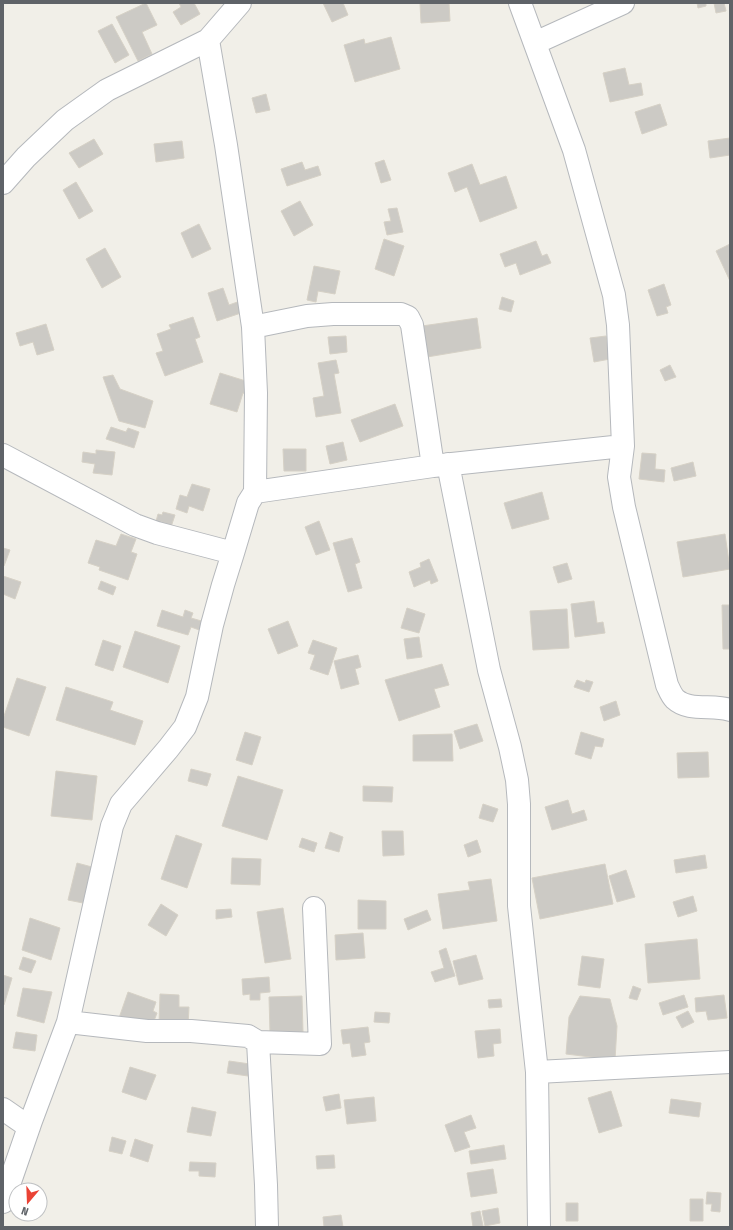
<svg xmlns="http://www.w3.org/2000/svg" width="733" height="1230" viewBox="0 0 733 1230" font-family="'Fira Sans Condensed',sans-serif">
<rect width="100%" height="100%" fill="#f1efe8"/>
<path fill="#cccac5" stroke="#d6d1c6" d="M146,3L157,25L142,32L152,54L138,61L116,17Z
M179,3H194L200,14L181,25L173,12L181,7Z
M323,3H343L348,15L332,22Z
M420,3H449L450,21L421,23Z
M697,3H706V6L698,8Z
M714,3H724L726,11L716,13Z
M112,24L129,55L115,63L98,31Z
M391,37L400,69L355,82L344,45L364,39L365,44Z
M625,68L629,85L641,83L643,95L610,102L603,73Z
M266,94L270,110L256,113L252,98Z
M660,104L667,125L642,134L635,112Z
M730,138V155L710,158L708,141Z
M94,139L103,154L79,168L69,153Z
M182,141L184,158L156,162L154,144Z
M384,160L391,180L381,183L375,163Z
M302,162L305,170L318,166L321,175L287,186L281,169Z
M472,164L480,185L506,176L517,208L480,222L467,187L455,192L448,173Z
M76,182L93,211L79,219L63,190Z
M300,201L313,225L294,236L281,211Z
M397,208L403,232L387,235L384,222L391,221L388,209Z
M199,224L211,249L192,258L181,233Z
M384,239L404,246L394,276L375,269Z
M536,241L542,256L547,254L551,263L520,275L516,263L505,267L500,254Z
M730,244V281L716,251Z
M105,248L121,277L102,288L86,259Z
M314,266L340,271L335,294L318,291L316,302L307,300Z
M664,284L671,305L666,307L668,313L657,316L648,290Z
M223,288L229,305L243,300L247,311L217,321L208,293Z
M502,297L514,301L511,312L499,309Z
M193,317L200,337L195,339L203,362L165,376L156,353L163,351L157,334L171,329L169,325Z
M477,318L481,348L427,357L422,326Z
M46,324L54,350L37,355L33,342L20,346L16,333Z
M346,336L347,352L330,354L328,337Z
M606,336L610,359L594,362L590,338Z
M336,360L339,373L334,374L341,413L316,417L313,398L324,396L318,363Z
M670,365L676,377L665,381L660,370Z
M220,373L249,382L246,394L243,393L237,412L210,404Z
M113,375L120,389L153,401L145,428L119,421L103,377Z
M395,404L403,426L360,442L351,420Z
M111,427L126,432L128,428L139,432L134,448L106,439Z
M343,442L347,460L330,464L326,446Z
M283,449H306V471H284Z
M96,450L115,452L112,475L93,473L95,464L82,462L83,452L96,454Z
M642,453L656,454L655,469L665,470L664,482L639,479Z
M693,462L696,476L674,481L671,468Z
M192,484L210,489L203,511L189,506L187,513L176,509L180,495L187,497Z
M542,492L549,519L512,529L504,503Z
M163,512L175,515L170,530L155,525L158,514L162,515Z
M319,521L330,550L316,555L305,527Z
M121,534L136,539L131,552L137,554L128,580L99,570L100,567L88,563L96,540L116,546Z
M725,534L730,569L683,577L677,542Z
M352,538L360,562L355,564L362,588L348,592L333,543Z
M3,548L10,550L4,566H3Z
M429,559L438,581L431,584L430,580L414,587L409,572L421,567L420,563Z
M567,563L572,579L558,583L553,567Z
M3,576L21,582L15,599L3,594Z
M101,581L116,587L113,595L98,589Z
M594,601L597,623L603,622L605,633L575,637L571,604Z
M722,605H730V649H723Z
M407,608L425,614L419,633L401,628Z
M567,609L569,648L533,650L530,611Z
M162,610L183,617L185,610L193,613L191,618L205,622L202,631L191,627L188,635L157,626Z
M288,621L298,646L278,654L268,629Z
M135,631L180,646L168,683L123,667Z
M419,637L422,657L407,659L404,639Z
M103,640L121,646L113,671L95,665Z
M313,640L337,648L328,675L310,669L315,655L308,653Z
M358,655L361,667L355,669L359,684L341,689L334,661Z
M442,664L449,685L434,689L440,707L399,721L385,680Z
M17,678L46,687L29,736L3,727V719Z
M577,680L585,683L586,680L593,682L589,692L574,687Z
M66,687L113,702L110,710L143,721L135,745L56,720Z
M616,701L620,715L604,721L600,707Z
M477,724L483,741L460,749L454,731Z
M245,732L261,737L252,765L236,760Z
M581,732L604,739L602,747L595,746L591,759L575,754Z
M452,734L453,761H413V735Z
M708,752L709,777L678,778L677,753Z
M191,769L211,774L207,786L188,781Z
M56,771L97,776L92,820L51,816Z
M238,776L283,790L267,840L222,826Z
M363,786L393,787L392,802L363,801Z
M568,800L572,814L584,810L587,820L552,830L545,807Z
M483,804L498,809L493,822L479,818Z
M382,831H403L404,855L383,856Z
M330,832L343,837L339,852L325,848Z
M176,835L202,844L187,888L161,879Z
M302,838L317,843L314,852L299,847Z
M477,840L481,852L468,857L464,845Z
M705,855L707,868L676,873L674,860Z
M232,858L261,859L260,885L231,884Z
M77,863L92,867L83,903L68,900Z
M605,864L613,904L540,919L532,878Z
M626,870L635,897L617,902L609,876Z
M491,879L497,921L443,929L438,894L470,890L468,882Z
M693,896L697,911L678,917L673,902Z
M358,900L386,901V929H358Z
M161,904L178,915L166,936L148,925Z
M283,908L291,959L265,963L257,912Z
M231,909L232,917L216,919V910Z
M427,910L431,920L408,930L404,919Z
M30,918L60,928L51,960L22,950Z
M363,933L365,958L336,960L335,935Z
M697,939L700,979L648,983L645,944Z
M446,948L455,976L435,982L431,972L444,968L439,951Z
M476,955L483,979L459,985L453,961Z
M582,956L604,959L600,988L578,985Z
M23,957L36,961L31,973L19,969Z
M3,975L12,978L4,1005H3Z
M269,977L270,992L260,993V1000H250V994L243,995L242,979Z
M633,986L641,989L637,1000L629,998Z
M23,988L52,992L44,1023L17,1016Z
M128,992L156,1002L153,1011L157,1013L151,1029L119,1018Z
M160,994L179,995V1007H189L188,1026L159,1024Z
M684,995L688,1007L663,1015L659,1003Z
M724,995L727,1018L708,1020L706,1011L696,1012L695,998Z
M302,996L303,1032L270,1033L269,997Z
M580,996L610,999L617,1026L615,1060L566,1054L569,1017Z
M501,999L502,1007L489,1008L488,1000Z
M688,1011L694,1022L682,1028L676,1017Z
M375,1012L390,1013L389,1023L374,1022Z
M368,1027L370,1042L364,1043L366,1055L352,1057L350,1043L343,1044L341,1030Z
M500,1029L501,1043L493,1044L494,1056L478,1058L475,1031Z
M16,1032L37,1035L35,1051L13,1048Z
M229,1061L250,1064L248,1076L227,1073Z
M130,1067L156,1075L146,1100L122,1092Z
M611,1091L622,1126L599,1133L588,1098Z
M339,1094L341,1108L326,1111L323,1097Z
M374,1097L376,1121L347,1124L344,1100Z
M671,1099L701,1103L699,1117L669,1113Z
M192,1107L216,1112L211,1136L187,1132Z
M471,1115L476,1128L464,1132L470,1147L455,1152L445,1125Z
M112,1137L126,1141L122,1154L109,1151Z
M135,1139L153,1145L148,1162L130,1156Z
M504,1145L506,1159L471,1164L469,1151Z
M334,1155L335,1168L317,1169L316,1156Z
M190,1162L216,1163L215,1177L199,1176V1171H189Z
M493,1169L497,1193L471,1197L467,1173Z
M707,1192L721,1193L720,1212L711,1211L712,1204H706Z
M690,1199H703V1221H690Z
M566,1203H578V1221H566Z
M498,1208L500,1223L485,1226L482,1211Z
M480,1211L483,1226L473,1227L471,1213Z
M341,1215L343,1227H324L323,1217Z"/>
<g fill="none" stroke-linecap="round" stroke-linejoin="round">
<g stroke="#b5b8bc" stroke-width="24">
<path id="minor" d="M520,3L574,150L614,295L618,325L623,446L619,477L624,507L667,685C669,689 671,695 675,699C689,712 713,704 730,710
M535,43L623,3
M3,183L26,157L65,120L107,90L208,40L240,3
M253,327L307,316L333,314H401L408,317L412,325L433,466
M3,455L135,525L157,533L233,553
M448,464L489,670L510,747L517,780L519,804V906L537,1072L539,1227
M255,492L433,466L623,446
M68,1022L147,1031H191L248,1036L258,1042L266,1185L267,1227
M258,1042L320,1044L314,908
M537,1072L730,1062
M3,1109L29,1127
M3,1202L31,1121L68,1022L112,826L121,804L168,749L185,727L197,697L212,625L223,585L233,553L248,503L255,492L256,393L253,327L226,145L208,40"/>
</g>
<use href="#minor" stroke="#fff" stroke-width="22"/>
</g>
<rect width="733" height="1230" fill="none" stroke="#5f6368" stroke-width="8"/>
<g transform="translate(28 1202) rotate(199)"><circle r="19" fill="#ffffff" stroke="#bfc1c3"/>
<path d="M0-3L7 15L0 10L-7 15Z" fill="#ea4335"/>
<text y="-6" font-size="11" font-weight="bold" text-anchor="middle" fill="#5f6368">N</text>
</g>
</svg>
